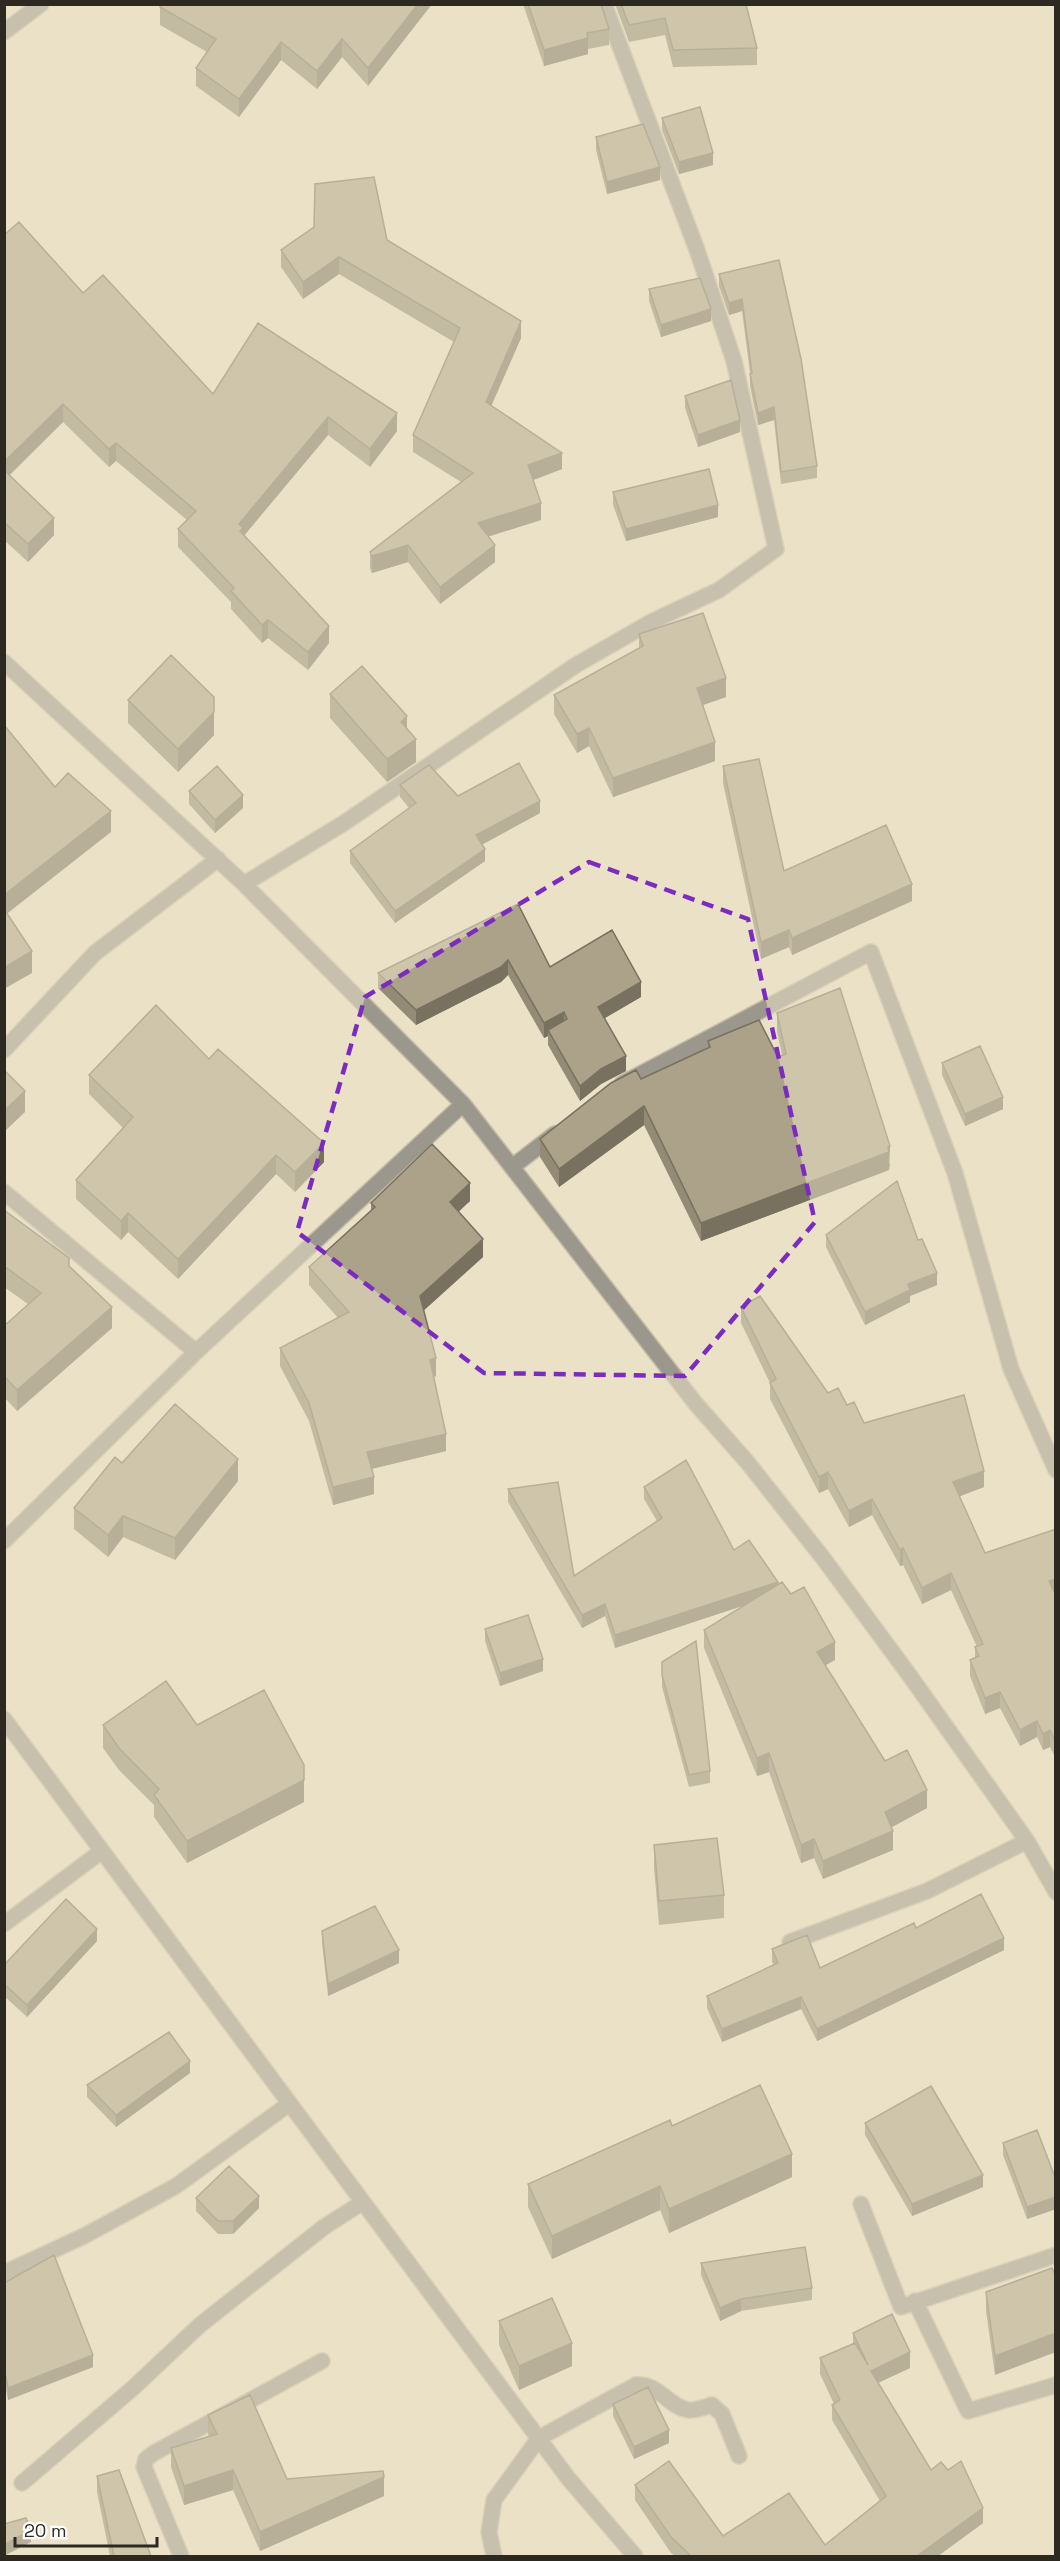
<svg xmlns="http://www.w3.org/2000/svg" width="1060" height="2561" viewBox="0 0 1060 2561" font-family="'Space Grotesk',sans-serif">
<rect width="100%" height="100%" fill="#ebe1c7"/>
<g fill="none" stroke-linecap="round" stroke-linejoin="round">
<g stroke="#c5bca6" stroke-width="18">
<path id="minor" d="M4,32L41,4
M4,662L244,884L463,1104L196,1352L4,1541
M244,884L344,823L576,665L651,622L719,590L776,549L734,361L697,250L604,4
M4,1050L95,953L218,859
M622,1084L871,952L955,1173L1011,1369L1056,1470
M463,1104L696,1404L748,1463L823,1558L910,1676L1027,1841L1056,1892
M512,1167L555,1134
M4,1192L196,1352
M4,1719L568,2478L635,2556
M4,1924L102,1851
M790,1942L927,1891L1027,1841
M861,2204L901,2307L1056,2255
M4,2273L84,2236L176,2186L289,2104
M915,2301L968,2411L1056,2385
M22,2483L133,2388L200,2325L324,2227L363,2202
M181,2556L144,2467L146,2459L154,2453L322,2361
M494,2556L489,2532L494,2500L539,2438L636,2385C659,2383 667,2406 688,2410C695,2411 705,2407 712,2405L722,2414L739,2456"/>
</g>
<use href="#minor" stroke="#9b978c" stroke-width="15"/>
</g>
<path fill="#938b76" d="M432,4L368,86L342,57L317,89L281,60L239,117L196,86V68L207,52L160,25V7Z
M523,4H601L609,29V45L588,49V54L544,66Z
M615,4H746L757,48V65L673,67L665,35L629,42Z
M662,118L713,165L679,174L662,130Z
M596,137L660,180L607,194L596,150Z
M4,235L83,293L213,394L397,431L370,467L328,435L244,535L329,643L308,670L268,638L262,643L231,609V602L178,547V529L187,520L116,461L109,467L63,422L10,475L54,535L28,562L4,540Z
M387,240L521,338L491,405L562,469L533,480L541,520L488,536L495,562L440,604L408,562L372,573L370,569V552L461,482L413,452V435L454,342L339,274L303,299L281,267V250Z
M779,260L817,466V478L781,484L774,420L758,425L750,386V373L742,311L729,315L719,286V274Z
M649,289L711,321L661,337L649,301Z
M685,396L740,432L698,447L685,408Z
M613,492L718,517L626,541L613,505Z
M639,634L726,697L703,705L715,761L613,797L589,746L577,753L554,714V695L639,648Z
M330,694L407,728L416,762L387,782L330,718Z
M128,700L214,735L178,772L128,723Z
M723,766L784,871L912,901L792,955L789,947L761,959L723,783Z
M400,785L458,796L540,813L482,844L485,861L395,923L350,863V851L409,808L400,797Z
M189,791L243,808L215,833L189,804Z
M518,904L550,967L641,997L605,1018L626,1071L601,1084L580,1101L548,1045V1036L544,1038L508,975L501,982L416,1025L378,988V973Z
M777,1013L890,1164L889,1170L701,1241L644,1125L559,1187L540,1157V1139L641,1079L708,1048V1041L778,1057L782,1055L777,1032Z
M209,1059L324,1162L295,1192L276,1174L178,1279L128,1232L121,1240L76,1199V1180L123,1128L89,1094V1075Z
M942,1063L1003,1109L965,1126L942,1075Z
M470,1201L458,1211L483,1257L423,1310L436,1376L433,1377L446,1451L371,1469L374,1494L333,1505L309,1421L280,1366V1348L338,1318L309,1285V1267L371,1211V1203Z
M4,1210L69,1266L112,1328L17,1411L4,1397V1326L28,1304L4,1287Z
M826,1235L918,1240L937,1285L910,1296V1302L865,1325L826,1247Z
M741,1307L828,1393L847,1405L864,1423L984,1487L959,1496L985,1553L1056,1529V1759L1050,1747L1043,1750L1037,1737L1020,1746L1000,1708L985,1714L970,1676V1660L975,1658V1647H977L951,1590L922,1604L903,1565L900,1566L872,1515L849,1527L828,1489L819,1493L770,1399V1383L741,1323Z
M122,1463L238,1481L175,1560L123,1537L108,1557L74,1529V1508Z
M644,1487L734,1550L778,1585L835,1660L825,1665L885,1761L927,1808L891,1827L893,1850L823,1879L814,1858L801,1863L769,1772L757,1776L704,1648V1630L745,1605L615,1648L605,1616L582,1628L508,1502V1489L574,1576L657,1521L644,1499Z
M485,1629L543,1671L500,1686L485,1641Z
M662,1662L710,1771V1783L689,1787L662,1687Z
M103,1725H197L304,1802L187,1863L154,1817V1805L119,1770L103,1748Z
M654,1845L724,1895V1918L659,1925L654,1868Z
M916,1928L1004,1950L817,2041L801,2009L722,2042L707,2008V1996L774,1965L772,1962V1949L820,1968Z
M322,1931L399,1963L328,1996L322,1943Z
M97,1941L27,2017L4,1996V1965Z
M190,2073L116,2127L87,2097V2085Z
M865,2123L983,2187L912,2216L865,2135Z
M672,2126L792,2177L669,2233L660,2210L552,2259L528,2207V2184Z
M1003,2143L1056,2180V2209L1027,2219L1003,2155Z
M196,2198L259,2208L233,2234H218L196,2211Z
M701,2263L812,2288V2300L741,2311L720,2321L701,2275Z
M1052,2268L995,2375L986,2311V2292Z
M4,2283L93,2367L8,2400L4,2380Z
M499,2321L572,2366L519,2390L499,2345Z
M853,2333L910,2368L878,2383L931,2470L983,2523L938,2556H675L671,2553L635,2500V2485L723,2536L825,2545L880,2501L832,2420V2405L834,2404L820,2374V2358L853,2344Z
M613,2404L669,2443L634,2459L613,2416Z
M208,2415L287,2479L384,2496L260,2551L233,2490L184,2505L171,2467V2448L209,2436L208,2434Z
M97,2476L151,2556H110L97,2492Z"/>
<path fill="#787160" d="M418,4H432L368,86V68Z
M588,38V54L544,66V50Z
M342,39V57L317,89V71Z
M281,42V60L239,117V99Z
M713,153V165L679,174V162Z
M660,167V180L607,194V182Z
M339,257V274L303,299V282Z
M742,299V311L729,315V303Z
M711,309V321L661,337V325Z
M521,321V338L486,418V402Z
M63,404V422L4,480V462Z
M774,407V420L758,425V413Z
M397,413V431L370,467V449Z
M328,417V435L243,537V546L239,524Z
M740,420V432L698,447V435Z
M116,443V461L109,467V449Z
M562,453V469L528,482V465Z
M541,503V520L478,540V523Z
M718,505V517L626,541V529Z
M54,518V535L28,562V544Z
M408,545V562L372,573V556Z
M495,545V562L440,604V587Z
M268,620V638L262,643V625Z
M329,626V643L308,670V652Z
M726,678V697L697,707V688Z
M214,712V735L178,772V749Z
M407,716V740L401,722Z
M589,728V746L577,753V734Z
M416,739V762L387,782V759Z
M715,742V761L613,797V778Z
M243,795V808L215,833V820Z
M540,801V813L476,848V835Z
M111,811V832L4,916V895Z
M485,849V861L395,923V911Z
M912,884V901L792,955V938Z
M789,930V947L761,959V942Z
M32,951V973L4,989V968Z
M508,960V975L501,982L416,1025V1010Z
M641,982V997L598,1022V1007Z
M564,1012V1027L548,1030V1036L544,1038V1023Z
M626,1056V1071L601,1084L580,1101V1086L601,1069Z
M25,1091V1112L4,1132V1111Z
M1003,1097V1109L965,1126V1114Z
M644,1106V1125L559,1187V1169Z
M324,1143V1162L295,1192V1172Z
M890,1146L889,1170L701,1241V1223Z
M276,1155V1174L178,1279V1259Z
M470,1183V1201L450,1220V1202Z
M128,1213V1232L121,1240V1221Z
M483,1239V1257L420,1314V1296Z
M937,1273V1285L910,1296V1302L865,1325V1312L908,1284Z
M112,1307V1328L17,1411V1390Z
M436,1358V1376L430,1378V1360Z
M446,1434V1451L367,1470V1452Z
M238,1459V1481L175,1560V1538Z
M984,1471V1487L953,1499V1482Z
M828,1472V1489L819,1493V1477Z
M374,1477V1494L333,1505V1487Z
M872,1499V1515L849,1527V1511Z
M123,1516V1537L108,1557V1535Z
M903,1548V1565L900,1566V1550Z
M951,1573V1590L922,1604V1588Z
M1056,1579V1595L1049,1581Z
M778,1582V1594L615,1648V1635Z
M605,1604V1616L582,1628V1615Z
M835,1642V1660L817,1670V1652Z
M543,1659V1671L500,1686V1673Z
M1000,1692V1708L985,1714V1698Z
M1037,1721V1737L1020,1746V1730Z
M1050,1730V1747L1043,1750V1734Z
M769,1753V1772L757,1776V1758Z
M304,1780V1802L187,1863V1841Z
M927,1790V1808L885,1831V1812Z
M893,1831V1850L823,1879V1861Z
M814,1839V1858L801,1863V1845Z
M97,1929V1941L27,2017V2005Z
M1004,1938V1950L817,2041V2029Z
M399,1950V1963L328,1996V1984Z
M801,1997V2009L722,2042V2029Z
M190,2061V2073L116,2127V2115Z
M792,2154V2177L669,2233V2209Z
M983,2175V2187L912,2216V2204Z
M660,2186V2210L552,2259V2236Z
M259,2196V2208L233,2234V2221Z
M1056,2197V2209L1027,2219V2207Z
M741,2299V2311L720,2321V2308Z
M1056,2333V2352L995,2375V2356Z
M572,2343V2366L519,2390V2366Z
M910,2352V2368L871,2386V2371Z
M93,2355V2367L8,2400V2388Z
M669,2430V2443L634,2459V2447Z
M233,2470V2490L184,2505V2486Z
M384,2477V2496L260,2551V2532Z
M983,2508V2523L938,2556H917Z
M31,2530V2542L4,2556V2545Z"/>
<path fill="#aba289" stroke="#787160" stroke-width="1.5" d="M161,4H418L368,68L342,39L317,71L281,42L239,99L196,68L216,39L160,7Z
M528,4H601L609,29L587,33L588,38L544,50Z
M621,4H746L757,48L673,50L665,18L629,25Z
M700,107L713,153L679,162L662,118Z
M643,124L660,167L607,182L596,137Z
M374,177L387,240L521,321L486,402L562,453L528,465L541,503L478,523L495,545L440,587L408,545L372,556L370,552L473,473L413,435L460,328L339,257L303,282L281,250L314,227L315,184Z
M19,222L83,293L103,275L213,394L258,323L397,413L370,449L328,417L239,524L243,528L240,531L329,626L308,652L268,620L262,625L231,591L234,588L178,529L196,511L116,443L109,449L63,404L4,462V235Z
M779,260L801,359L817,466L781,472L774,407L758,413L750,374L752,373L742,299L729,303L719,274Z
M700,278L711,309L661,325L649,289Z
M731,380L740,420L698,435L685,396Z
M709,469L718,505L626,529L613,492Z
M4,470L54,518L28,544L4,522Z
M703,613L726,678L697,688L715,742L613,778L589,728L577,734L554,695L643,646L639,634Z
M171,655L214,697V712L178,749L128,700Z
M362,666L407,716L401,722L416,739L387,759L330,694Z
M4,725L55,787L68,773L111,811L4,895Z
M759,759L784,871L886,825L912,884L792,938L789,930L761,942L723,766Z
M519,763L540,801L476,835L485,849L395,911L350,851L416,803L400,785L429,765L458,796Z
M217,766L243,795L215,820L189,791Z
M518,904L550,967L612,930L641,982L598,1007L626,1056L601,1069L580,1086L548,1030L567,1019L564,1012L544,1023L508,960L501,967L416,1010L378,973Z
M4,909L32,951L4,968Z
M840,988L890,1146L888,1147L889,1152L701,1223L644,1106L559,1169L540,1139L611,1083L636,1070L641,1079L710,1047L708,1041L759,1020L778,1057L786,1054L777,1013Z
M156,1005L209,1059L218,1049L324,1143L295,1172L276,1155L178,1259L128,1213L121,1221L76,1180L133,1117L89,1075Z
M980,1046L1003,1097L965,1114L942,1063Z
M4,1070L25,1091L4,1111Z
M432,1144L470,1183L450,1202L483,1239L420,1296L436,1358L430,1360L446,1434L367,1452L374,1477L333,1487L309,1403L280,1348L349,1312L309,1267L375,1207L371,1203Z
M897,1181L918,1240L922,1239L937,1273L908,1284L910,1290L865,1312L826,1235Z
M4,1210L69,1258V1266L112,1307L17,1390L4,1376V1326L41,1293L4,1266Z
M760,1296L828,1393L838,1388L847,1405L854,1402L864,1423L964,1395L984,1471L953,1482L985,1553L1056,1529V1579L1049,1581L1056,1596V1743L1050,1730L1043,1734L1037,1721L1020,1730L1000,1692L985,1698L970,1660L979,1656L975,1647L983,1644L951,1573L922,1588L903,1548L900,1550L872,1499L849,1511L828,1472L819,1477L770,1383L776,1379L741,1307Z
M175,1404L238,1459L175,1538L123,1516L108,1535L74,1508L115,1457L122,1463Z
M686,1460L734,1550L749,1540L778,1582L615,1635L605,1604L582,1615L508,1489L558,1482L574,1576L662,1518L644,1487Z
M782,1582L791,1594L804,1587L835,1642L817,1652L885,1761L907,1750L927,1790L885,1812L893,1831L823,1861L814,1839L801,1845L769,1753L757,1758L704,1630Z
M528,1615L543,1659L500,1673L485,1629Z
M696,1641L710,1771L689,1775L662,1675V1662Z
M166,1681L197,1725L264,1690L304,1765V1780L187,1841L154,1795L159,1789L119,1748L103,1725Z
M717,1838L724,1895L659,1901L654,1845Z
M981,1894L1004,1938L817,2029L801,1997L722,2029L707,1996L778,1963L772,1949L807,1935L820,1968L914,1923L916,1928Z
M66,1899L97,1929L27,2005L4,1984V1965Z
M375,1906L399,1950L328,1984L322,1931Z
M169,2032L190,2061L116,2115L87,2085Z
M760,2085L792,2154L669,2209L660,2186L552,2236L528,2184L670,2120L672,2126Z
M931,2086L983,2175L912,2204L865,2123Z
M1037,2130L1056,2180V2197L1027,2207L1003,2143Z
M229,2166L259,2196L233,2221H218L196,2198Z
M805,2247L812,2288L741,2299L720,2308L701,2263Z
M54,2255L93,2355L8,2388L4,2367V2283Z
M1052,2268L1056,2277V2333L995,2356L986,2292Z
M552,2298L572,2343L519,2366L499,2321Z
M892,2314L910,2352L871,2371L931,2470L941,2462L948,2470L961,2461L983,2508L917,2556H691L671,2537L635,2485L669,2461L723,2536L789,2493L825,2545L886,2496L832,2405L840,2400L820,2358L855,2343L868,2365L853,2333Z
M648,2387L669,2430L634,2447L613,2404Z
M250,2395L287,2479L383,2471L384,2477L260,2532L233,2470L184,2486L171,2448L217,2434L208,2415Z
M119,2470L151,2556H114L97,2476Z
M26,2518L31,2530L4,2545V2524Z"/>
<path d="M0 0H1060V2561H0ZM589,862L748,919L815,1222L685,1376L484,1373L297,1232L365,997Z" fill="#ebe1c7" fill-opacity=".55" fill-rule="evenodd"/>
<path fill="none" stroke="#7b2cbf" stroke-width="4.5" stroke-dasharray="12 8" stroke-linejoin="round" d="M589,862L748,919L815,1222L685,1376L484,1373L297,1232L365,997Z"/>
<rect width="1060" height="2561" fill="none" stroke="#2d2920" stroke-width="12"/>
<path d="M15 2537v9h142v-9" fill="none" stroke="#2d2920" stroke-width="3"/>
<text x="24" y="2537" font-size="18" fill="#2d2920" stroke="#ffffff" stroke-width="4.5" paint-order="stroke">20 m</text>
</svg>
